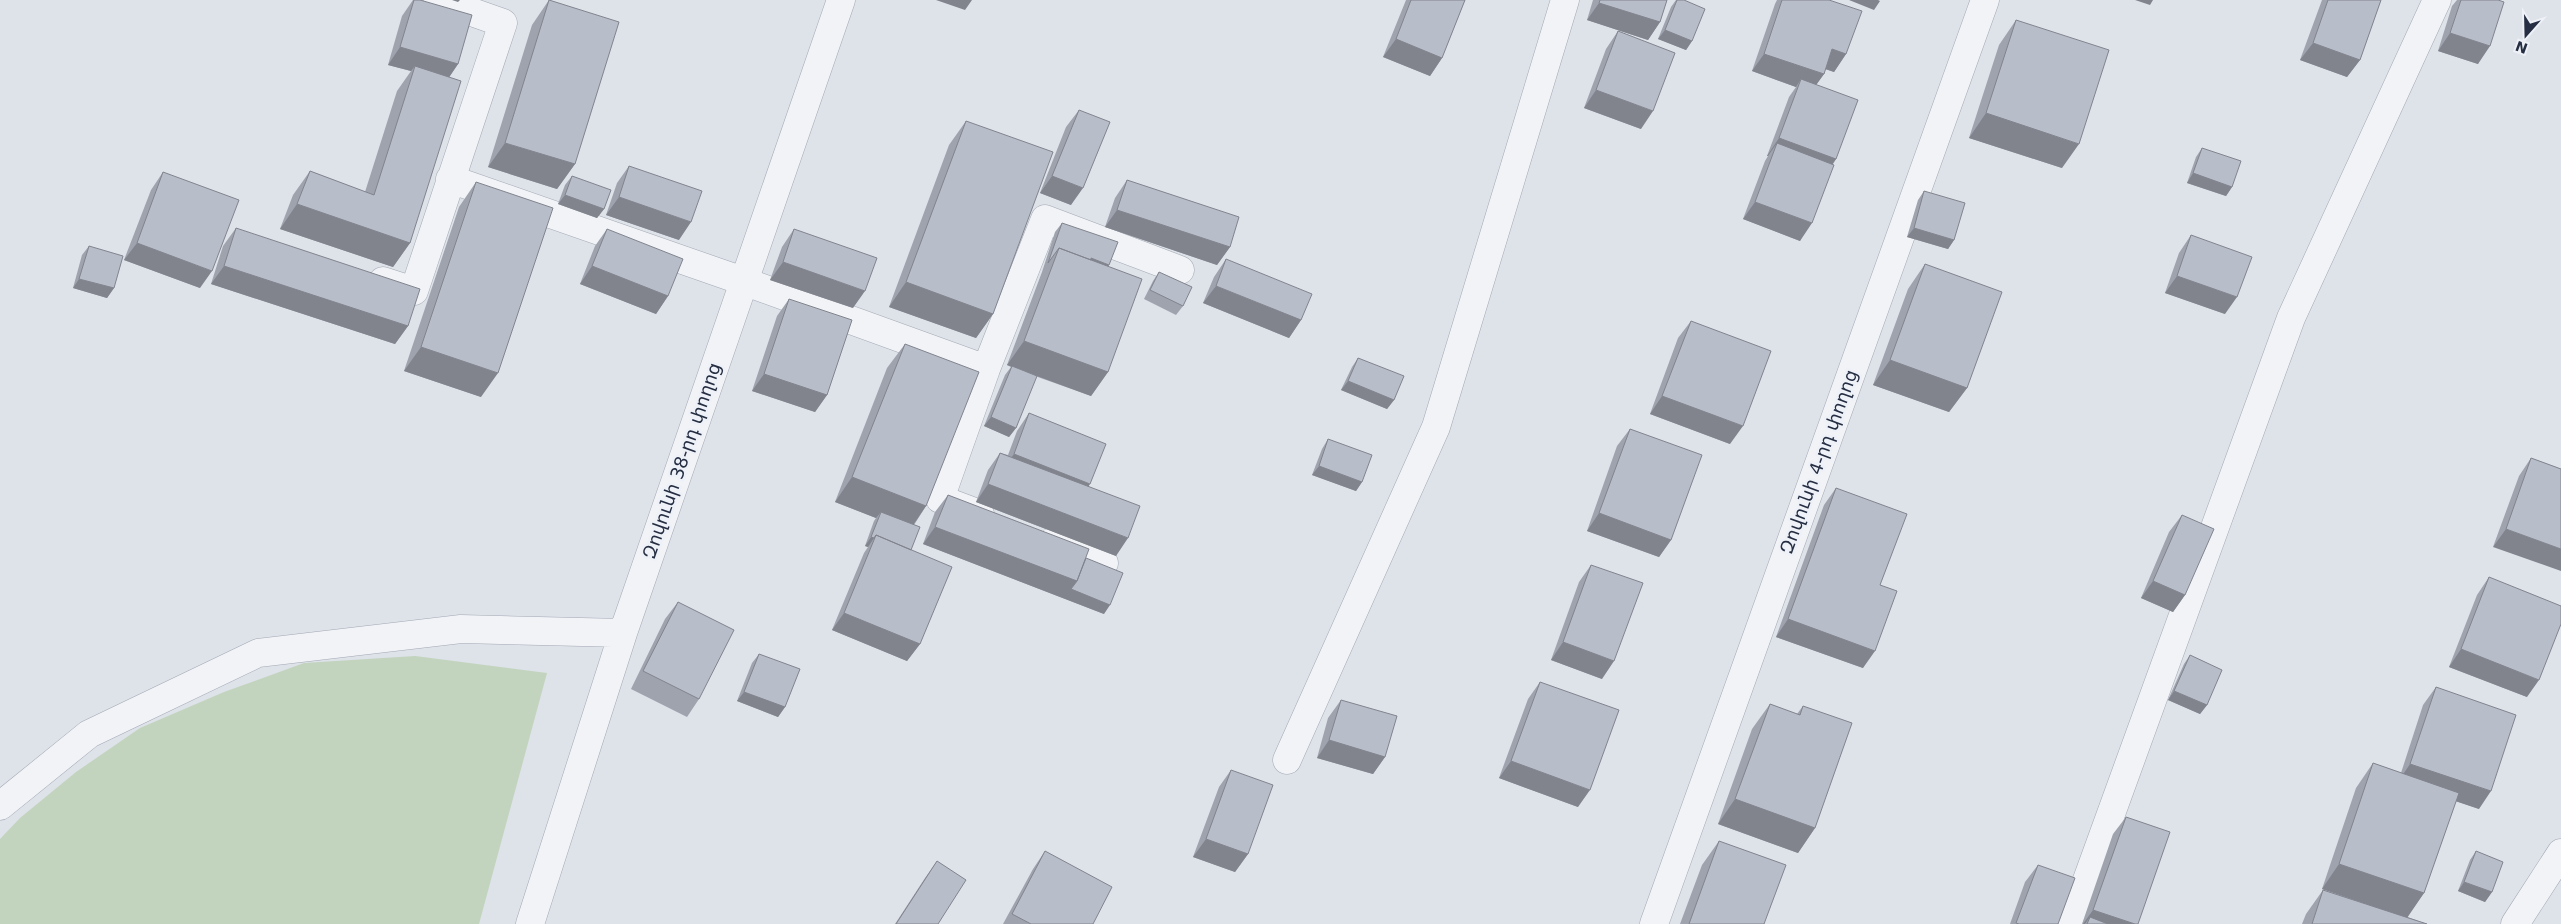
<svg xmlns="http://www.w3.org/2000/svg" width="2561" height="924" viewBox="0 0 2561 924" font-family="'DejaVu Sans','Noto Sans Armenian',sans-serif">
<rect width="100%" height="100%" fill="#dee2e9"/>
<path fill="#c2d4be" d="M415,656L547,673L479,924H0V839L20,818L76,772L140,728L224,692L304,663Z"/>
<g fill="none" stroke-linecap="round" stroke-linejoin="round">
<g stroke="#a3a8b4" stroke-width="29">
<path id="minor" d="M450,179L743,281L986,369
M383,281L414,291L503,23L438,0
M980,514L940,499L986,369L1045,219L1180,270
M1052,542L1104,563
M1287,760L1436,427L1565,0
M0,806L89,734L258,653L461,629L623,633
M530,924L623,633L841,0
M1654,924L1985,0
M2071,924L2291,318L2437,0
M2515,924L2561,853"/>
</g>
<use href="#minor" stroke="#f1f3f7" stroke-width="28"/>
</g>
<path fill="#9ea3ae" d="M413,0H420L458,64L449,77L410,243L393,267L280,229L293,195L310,171L365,192L397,91L411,71L388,65L402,16Z
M549,0L575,164L557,189L488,167L532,25Z
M1406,0H1465L1442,58L1430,76L1383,57Z
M1593,0H1667L1660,22L1648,40L1587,20Z
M1676,0H1684L1692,41L1686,50L1658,39L1671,7Z
M1777,0H1829L1846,54L1834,72L1825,69L1824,74L1816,85L1836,159L1833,164L1800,241L1743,219L1765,161L1768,156H1767L1789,97L1796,87L1752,71L1775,4Z
M2322,0H2381L2360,60L2347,77L2300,60Z
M2457,0H2498L2478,64L2438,51L2452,6Z
M2016,20L2062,168L1969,138L1999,45Z
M1618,31L1641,129L1584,108L1606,49Z
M1079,110L1071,205L1040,193L1066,127Z
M966,121L993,314L976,338L889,307L949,145Z
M2202,148L2232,187L2226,196L2187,183L2196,157Z
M629,166L679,240L606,215L617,183Z
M163,172L200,288L124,260L151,190Z
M572,176L604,209L597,218L558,204L565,185Z
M1127,180L1230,247L1217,265L1105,227L1115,198Z
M476,182L481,397L404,371L459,207Z
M1924,191L1954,240L1948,249L1907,237L1918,200Z
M1062,223L1109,265L1108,266V372L1091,396L1035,376L1016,428L1009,437L984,426L1005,375L1011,367L1007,365L1042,272L1055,232Z
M236,228L408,326L395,344L211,284L223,246Z
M607,229L668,296L656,314L580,284L595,246Z
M794,229L853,308L770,280L782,247Z
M2191,235L2225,314L2165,293L2179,253Z
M89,246L114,288L107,298L73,288L82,255Z
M1226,259L1301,320L1289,338L1203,303L1214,277Z
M1925,264L1967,388L1949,412L1873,385L1908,289Z
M1159,272L1183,306L1176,315L1144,299L1153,281Z
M789,299L827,395L815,412L752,391L777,316Z
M1691,321L1730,444L1650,414L1678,338Z
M905,344L926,506L914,525L911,550L920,644L907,661L832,630L864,553L868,547L865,546L874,521L876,518L835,502L887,368Z
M1358,358L1394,400L1387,409L1341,390L1352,367Z
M1029,413L1089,486L1116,556L976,502L988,470L1000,453L1008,455L1017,431Z
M1630,429L1671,540L1659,557L1587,531L1617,446Z
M1328,439L1362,482L1356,491L1312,475L1322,449Z
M2531,458L2561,469L2493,547L2519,476Z
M1836,488L1880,585L1863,668L1776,637L1824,505Z
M948,495L1086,558L1104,614L923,544L935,512Z
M2182,515L2185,595L2173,612L2141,598L2169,532Z
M1591,565L1602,679L1551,660L1579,582Z
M2489,577L2527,697L2449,667L2477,595Z
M678,602L699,699L687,717L631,689L665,619Z
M759,654L785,707L778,717L737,701L752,663Z
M2190,655L2207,705L2200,714L2168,700L2184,664Z
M1540,682L1578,807L1499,778L1528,699Z
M2436,687L2479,809L2456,801L2424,893L2407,917L2427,924H2302L2306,914L2323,890L2368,904L2322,889L2356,788L2373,763L2401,773L2423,705Z
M1341,700L1385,757L1373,774L1317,758L1328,718Z
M1770,704L1797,714L1803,706L1815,828L1798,853L1718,824L1752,729Z
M1231,770L1248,854L1235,872L1193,857L1219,787Z
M2126,817L2138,924H2082L2113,834Z
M1719,841L1764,924H1680L1702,865Z
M1045,851L1093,924H1003L1033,869Z
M2476,851L2492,892L2485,902L2458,891L2470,860Z
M937,861L938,924H895L925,878Z
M2038,865L2058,924H2010L2025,882Z"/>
<path fill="#81848d" d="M452,0H460L458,2Z
M936,0H972L965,10Z
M1849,0H1878L1880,1L1874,10Z
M2135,0H2153L2150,5Z
M1599,3L1660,22L1648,40L1587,20Z
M1665,30L1692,41L1686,50L1658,39Z
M2450,33L2490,46L2478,64L2438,51Z
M1396,39L1442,58L1430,76L1383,57Z
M2313,43L2360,60L2347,77L2300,60Z
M400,47L458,64L446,82L415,66L411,71L388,65Z
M1832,49L1846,54L1834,72L1820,67Z
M1764,54L1824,74L1811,92L1801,79L1796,87L1752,71Z
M1596,90L1653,111L1641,129L1584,108Z
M1986,113L2079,144L2062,168L1969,138Z
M1779,138L1836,159L1824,176L1777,143L1768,156H1767Z
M505,143L575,164L557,189L488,167Z
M2193,173L2232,187L2226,196L2187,183Z
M1052,176L1083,188L1071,205L1040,193Z
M565,195L604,209L597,218L558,204Z
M619,197L691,222L679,240L606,215Z
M1755,202L1812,223L1800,241L1743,219Z
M297,204L410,243L393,267L280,229Z
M1117,210L1230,247L1217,265L1105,227Z
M1914,228L1954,240L1948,249L1907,237Z
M137,243L212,271L200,288L124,260Z
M1091,258L1109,265L1103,274L1085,268Z
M783,262L865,291L853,308L770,280Z
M224,266L408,326L395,344L211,284Z
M592,266L668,296L656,314L580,284Z
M2177,276L2237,297L2225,314L2165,293Z
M79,279L114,288L107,298L73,288Z
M906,282L993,314L976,338L889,307Z
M1216,286L1301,320L1289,338L1203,303Z
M1024,341L1108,372L1091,396L1007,365Z
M421,347L498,373L481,397L404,371Z
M1890,360L1967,388L1949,412L1873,385Z
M764,374L827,395L815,412L752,391Z
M1348,381L1394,400L1387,409L1341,390Z
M1662,396L1743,426L1730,444L1650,414Z
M991,417L1016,428L1009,437L984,426Z
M1014,454L1090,484L1078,502L1001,471Z
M1319,466L1362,482L1356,491L1312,475Z
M852,477L926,506L909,531L881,512L876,518L835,502Z
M988,484L1128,538L1116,556L976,502Z
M1599,513L1671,540L1659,557L1587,531Z
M935,527L1077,581L1110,605L1104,614L923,544Z
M2506,529L2561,549V571L2493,547Z
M871,537L874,538L868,547L865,546Z
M2153,581L2185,595L2173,612L2141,598Z
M844,613L920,644L907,661L832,630Z
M1788,619L1875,651L1863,668L1776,637Z
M1563,642L1614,661L1602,679L1551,660Z
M2461,649L2539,680L2527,697L2449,667Z
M2174,691L2207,705L2200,714L2168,700Z
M744,692L785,707L778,717L737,701Z
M1329,740L1385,757L1373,774L1317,758Z
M1511,761L1590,790L1578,807L1499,778Z
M2410,764L2491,791L2479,809L2398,782Z
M1735,799L1815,828L1798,853L1718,824Z
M1206,839L1248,854L1235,872L1193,857Z
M2339,864L2424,893L2407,918L2322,889Z
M2464,882L2492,892L2485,902L2458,891Z
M2093,910L2135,924H2087L2090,917L2085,924H2083Z"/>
<path fill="#b8bdca" stroke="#81848d" d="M414,0H420L472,15L458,64L400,47Z
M549,0L619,22L575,164L505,143Z
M1411,0H1465L1442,58L1396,39Z
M1600,0H1667L1660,22L1599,3Z
M1677,0H1684L1705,9L1692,41L1665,30Z
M1782,0H1829L1862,11L1846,54L1832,49L1824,74L1764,54Z
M2328,0H2381L2360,60L2313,43Z
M2461,0H2498L2504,2L2490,46L2450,33Z
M2016,20L2109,50L2079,144L1986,113Z
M1618,31L1675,53L1653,111L1596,90Z
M415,66L461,81L410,243L297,204L310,171L374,195Z
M1801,79L1858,100L1836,159L1779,138Z
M1079,110L1110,122L1083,188L1052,176Z
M966,121L1053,152L993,314L906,282Z
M1777,143L1834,165L1812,223L1755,202Z
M2202,148L2241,161L2232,187L2193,173Z
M629,166L702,191L691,222L619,197Z
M163,172L239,200L212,271L137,243Z
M572,176L611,190L604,209L565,195Z
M1127,180L1239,217L1230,247L1117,210Z
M476,182L553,208L498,373L421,347Z
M1924,191L1965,203L1954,240L1914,228Z
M1062,223L1118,242L1109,265L1091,258V260L1059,248L1048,263Z
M236,228L420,289L408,326L224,266Z
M607,229L683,259L668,296L592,266Z
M794,229L877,258L865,291L783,262Z
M2191,235L2252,257L2237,297L2177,276Z
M89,246L123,256L114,288L79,279Z
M1059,248L1142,279L1108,372L1024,341Z
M1226,259L1312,294L1301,320L1216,286Z
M1925,264L2002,292L1967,388L1890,360Z
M1159,272L1192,287L1183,306L1150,290Z
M789,299L852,320L827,395L764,374Z
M1691,321L1771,351L1743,426L1662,396Z
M905,344L979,372L926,506L852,477Z
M1358,358L1404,376L1394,400L1348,381Z
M1012,366L1037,376L1016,428L991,417Z
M1029,413L1106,444L1090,484L1014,454Z
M1630,429L1702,455L1671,540L1599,513Z
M1328,439L1372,455L1362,482L1319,466Z
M1000,453L1140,506L1128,538L988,484Z
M2531,458L2561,469V549L2506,529Z
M1836,488L1907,514L1880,585L1897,591L1875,651L1788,619Z
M948,495L1089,549L1077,581L935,527Z
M881,512L920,527L911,550L876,535L874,538L871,537Z
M2182,515L2214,529L2185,595L2153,581Z
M876,535L952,567L920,644L844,613Z
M1086,558L1123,573L1110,605L1071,589L1077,581Z
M1591,565L1643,583L1614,661L1563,642Z
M2489,577L2561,606V624L2539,680L2461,649Z
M678,602L734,630L699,699L643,671Z
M759,654L800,669L785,707L744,692Z
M2190,655L2222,670L2207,705L2174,691Z
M1540,682L1619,710L1590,790L1511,761Z
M2436,687L2516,715L2491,791L2410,764Z
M1341,700L1397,716L1385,757L1329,740Z
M1770,704L1800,715L1803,706L1852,723L1815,828L1735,799Z
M2373,763L2459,793L2424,893L2339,864Z
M1231,770L1273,785L1248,854L1206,839Z
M2126,817L2170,832L2138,924H2135L2093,910Z
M1719,841L1786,865L1764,924H1689Z
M1045,851L1112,887L1093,924H1031L1012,914Z
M2476,851L2503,862L2492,892L2464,882Z
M937,861L966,880L938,924H896Z
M2038,865L2075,878L2058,924H2019L2016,923Z
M2323,890L2427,924H2312Z
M2090,917L2108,924H2087Z"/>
<g text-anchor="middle" stroke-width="5" stroke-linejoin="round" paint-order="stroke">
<g font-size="18" fill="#252e42" stroke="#eef1f7">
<text transform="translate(682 461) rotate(-71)" y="6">Զովունի 38-րդ փողոց</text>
<text transform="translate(1819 462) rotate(-70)" y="6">Զովունի 4-րդ փողոց</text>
</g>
</g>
<g transform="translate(2526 35) rotate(200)" stroke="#eef1f7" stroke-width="4" paint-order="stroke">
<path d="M0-4L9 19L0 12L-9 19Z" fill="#252e42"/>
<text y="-8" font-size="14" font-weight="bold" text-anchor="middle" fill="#252e42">N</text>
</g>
</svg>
